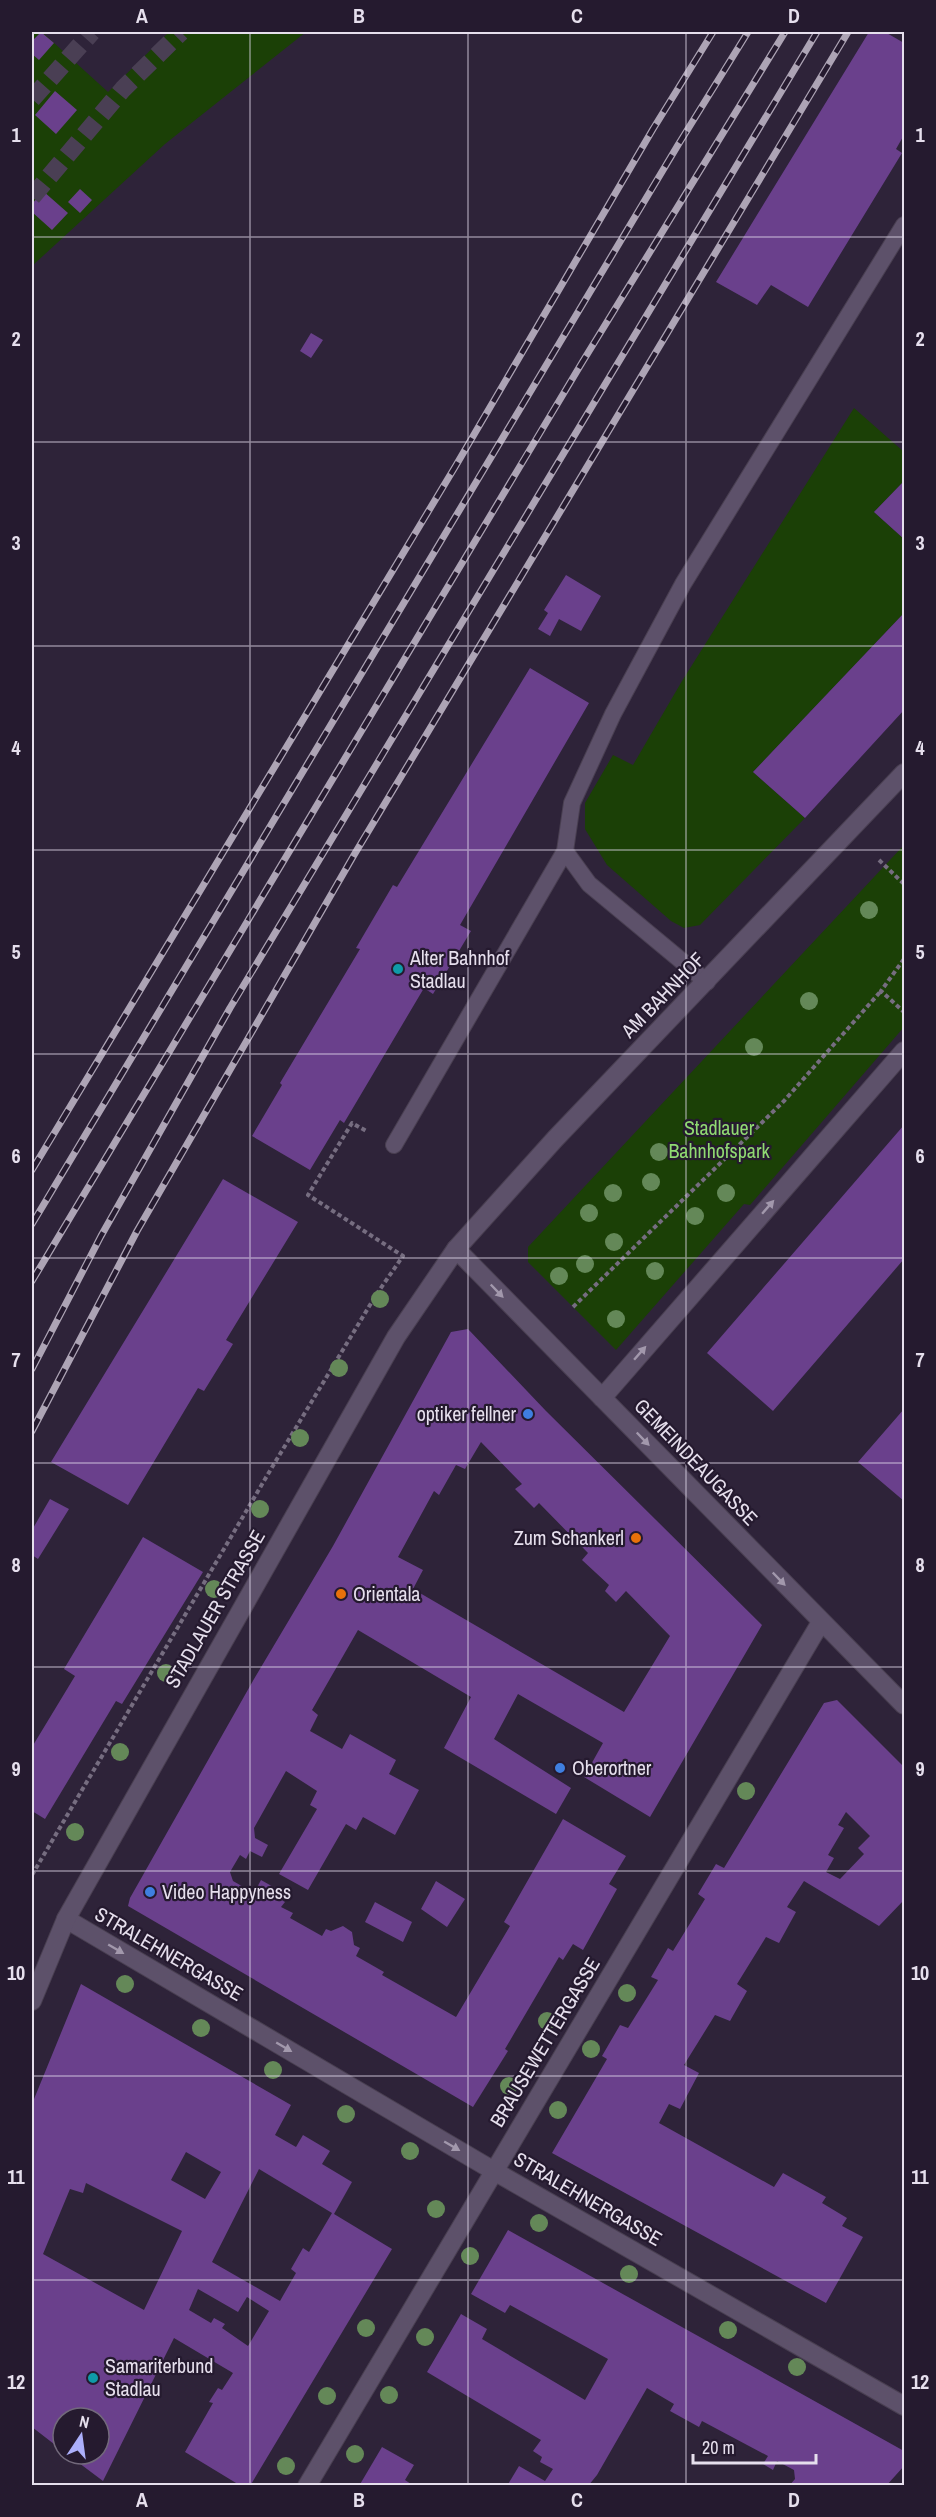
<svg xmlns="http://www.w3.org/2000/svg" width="936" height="2517" viewBox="0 0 936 2517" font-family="'Archivo Narrow',sans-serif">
<rect width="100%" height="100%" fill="#2e2339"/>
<path fill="#1b4006" d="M32,32H42L108,92L169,32H306L165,144L32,266Z
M854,408L904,452V481L874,512L904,539V613L753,772L805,818L700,925L684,928L671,921L607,865L585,829V803L613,755L633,765L682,681Z
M904,845V1027L750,1205L744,1204L616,1350L528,1262V1247Z"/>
<path fill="#6a408c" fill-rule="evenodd" d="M41,32L54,43L39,60L32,54V41Z
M869,32H885L904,43V135L896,149L902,153L808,307L771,285L757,305L716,282Z
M55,91L77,110L56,134L35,115Z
M32,182L40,190L32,199Z
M80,189L92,200L80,213L68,202Z
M43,191L68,213L52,230L32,212V204Z
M311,333L323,340L311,358L300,351Z
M904,481V539L874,512Z
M566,575L601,596L581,631L559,619L550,636L538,629L548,613L544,610Z
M904,613V710L805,818L753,772Z
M530,668L589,703L460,925L471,931L433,994L424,988L344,1123L340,1120L310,1170L252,1136L282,1085L280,1083L360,949L356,948L393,885L397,887Z
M904,1125V1259L773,1411L707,1353Z
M223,1179L298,1222L226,1340L233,1344L204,1391L198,1388L128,1505L51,1462Z
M468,1329L546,1411L762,1625L650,1817L584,1777L603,1743L518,1694L494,1739L571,1788L556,1814L444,1748L471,1697L358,1630L312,1710L318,1715L310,1731L342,1749L350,1734L396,1760L389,1774L419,1790L395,1835L363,1817L356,1830L346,1824L308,1890L279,1874L317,1809L310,1805L317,1791L286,1771L254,1828L255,1838L268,1845L262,1857L250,1851L246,1859L240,1855L230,1872L233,1881L254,1893L261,1880L284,1893L280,1899L285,1902L281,1907L293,1913L290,1918L322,1936L326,1929L331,1931L343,1926L352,1932L354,1945L360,1948L356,1956L384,1972L382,1975L456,2017L510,1926L504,1922L563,1819L626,1856L609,1884L617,1889L583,1950L573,1944L563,1960L559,1957L505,2049L508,2051L473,2107L128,1906L130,1898L254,1679L333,1546L451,1332ZM481,1442L522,1484L515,1489L534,1508L539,1503L588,1553L582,1560L609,1585L605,1591L616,1602L626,1591L670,1636L624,1712L413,1589L423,1570L398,1557L434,1491L439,1495L456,1465L465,1469Z
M904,1409V1501L858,1462Z
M50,1499L69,1509L38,1559L32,1555V1530Z
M143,1537L203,1572L122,1704L116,1701L45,1819L32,1811V1747L75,1676L64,1669Z
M837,1700L904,1767V1900L879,1926L804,1881L787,1907L796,1912L779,1943L766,1937L737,1984L747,1991L730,2021L715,2015L684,2065L699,2073L680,2109L669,2104L659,2123L774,2187L783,2173L826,2197L822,2203L847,2218L842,2226L863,2237L826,2303L552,2153L607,2059L602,2056L620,2025L628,2028L658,1980L651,1977L668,1948L673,1951L705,1899L698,1894L716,1864L724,1868L824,1703ZM846,1812L870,1836L858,1848L864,1854L840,1879L826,1872L834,1858L828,1855L844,1828L838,1825Z
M436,1881L465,1899L447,1927L421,1909Z
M375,1902L412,1922L403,1942L365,1922Z
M81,1984L291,2105L275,2135L296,2147L303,2135L330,2151L322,2164L352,2182L334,2214L392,2249L250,2486H241L185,2452L213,2403L209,2402L218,2388L222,2390L233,2373L174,2338L103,2481L67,2454H99V2418H63V2451L32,2427V2104ZM186,2152L221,2172L205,2199L171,2180ZM259,2169L332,2213L309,2252L303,2248L291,2269L296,2273L280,2301L212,2262ZM86,2183L182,2231L144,2310L43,2254L70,2189L83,2193ZM198,2289L238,2312L247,2297L269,2311L248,2346L222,2328L225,2324L214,2318L211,2323L189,2310Z
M508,2230L904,2451V2466L886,2486H789L795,2479L794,2470L777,2461L773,2470L763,2464L768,2456L702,2421L699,2427L670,2411L674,2404L647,2388L597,2475L588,2486H507L519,2466L545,2481L553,2469L540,2462L542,2457L533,2451L541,2440L427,2372L461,2314L487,2329L482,2339L585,2400L608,2359L510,2305L505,2313L471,2294Z
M382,2447L414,2465L405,2480L414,2486H359Z"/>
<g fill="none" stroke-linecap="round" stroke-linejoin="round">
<path stroke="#4a3f54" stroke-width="18" stroke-dasharray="18 9" stroke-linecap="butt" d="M32,99L92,32
M32,197L123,89L181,32"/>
<g stroke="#493f51" stroke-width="18">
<path id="service" d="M707,982L589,884L565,851L572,803L613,714L683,584L904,225
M394,1145L565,851"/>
</g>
<g stroke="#493f51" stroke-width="20">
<path id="minor" d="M456,1249L904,1705
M602,1398L904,1051
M66,1919L494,2171L904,2406
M307,2486L821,1622"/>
</g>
<g stroke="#493f51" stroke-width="20">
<path id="tertiary" d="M32,2001L66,1919L396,1337L456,1249L555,1139L904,773"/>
</g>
<path stroke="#766d80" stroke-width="4" stroke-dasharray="4.5 3" stroke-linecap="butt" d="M879,860L904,884
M904,959L881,991L904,1012
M573,1307L784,1101L881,991
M32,1875L271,1469L376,1295L403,1256L308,1195L352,1123L368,1132"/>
<use href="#service" stroke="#5d516a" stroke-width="16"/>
<use href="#minor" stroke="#5d516a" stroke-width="18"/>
<use href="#tertiary" stroke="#5d516a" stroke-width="18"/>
<g stroke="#ada4b5" stroke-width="7">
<path id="rail" d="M32,1170L455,467L653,129L713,32
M32,1224L678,145L748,32
M32,1281L583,361L785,32
M32,1369L101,1236L230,1008L817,32
M32,1431L137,1231L354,855L848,32"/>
</g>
<use href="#rail" stroke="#251a2f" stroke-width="4.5" stroke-dasharray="14" stroke-linecap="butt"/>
</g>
<g fill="#648858">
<circle cx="869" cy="910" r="9"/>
<circle cx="809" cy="1001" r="9"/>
<circle cx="754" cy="1047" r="9"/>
<circle cx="659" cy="1152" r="9"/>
<circle cx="651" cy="1182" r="9"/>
<circle cx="613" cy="1193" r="9"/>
<circle cx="726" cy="1193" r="9"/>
<circle cx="589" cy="1213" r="9"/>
<circle cx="695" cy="1216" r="9"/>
<circle cx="614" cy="1242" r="9"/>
<circle cx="585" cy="1264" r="9"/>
<circle cx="655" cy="1271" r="9"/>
<circle cx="559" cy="1276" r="9"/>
<circle cx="380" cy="1299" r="9"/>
<circle cx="616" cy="1319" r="9"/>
<circle cx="339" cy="1368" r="9"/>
<circle cx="300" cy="1438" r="9"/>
<circle cx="260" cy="1509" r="9"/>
<circle cx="214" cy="1589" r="9"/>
<circle cx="166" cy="1673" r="9"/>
<circle cx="120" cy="1752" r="9"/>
<circle cx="746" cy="1791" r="9"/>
<circle cx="75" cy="1832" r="9"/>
<circle cx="125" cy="1984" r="9"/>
<circle cx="627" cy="1993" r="9"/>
<circle cx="547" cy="2021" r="9"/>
<circle cx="201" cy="2028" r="9"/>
<circle cx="591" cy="2049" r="9"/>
<circle cx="273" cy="2070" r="9"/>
<circle cx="509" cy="2086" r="9"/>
<circle cx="558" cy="2110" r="9"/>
<circle cx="346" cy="2114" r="9"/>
<circle cx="410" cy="2151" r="9"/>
<circle cx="436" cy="2209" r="9"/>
<circle cx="539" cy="2223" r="9"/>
<circle cx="470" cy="2256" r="9"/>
<circle cx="629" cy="2274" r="9"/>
<circle cx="366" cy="2328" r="9"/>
<circle cx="728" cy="2330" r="9"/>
<circle cx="425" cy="2337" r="9"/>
<circle cx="797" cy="2367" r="9"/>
<circle cx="389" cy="2395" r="9"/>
<circle cx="327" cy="2396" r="9"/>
<circle cx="355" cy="2454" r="9"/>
<circle cx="286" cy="2466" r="9"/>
</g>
<defs><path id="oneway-solid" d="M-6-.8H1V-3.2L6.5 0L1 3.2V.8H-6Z" transform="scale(1.5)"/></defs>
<g fill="#a298ac">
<use href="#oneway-solid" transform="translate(768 1207) rotate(-49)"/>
<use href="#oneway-solid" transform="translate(497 1291) rotate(46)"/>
<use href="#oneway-solid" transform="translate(640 1353) rotate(-49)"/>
<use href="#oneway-solid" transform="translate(643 1439) rotate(46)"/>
<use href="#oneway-solid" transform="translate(779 1579) rotate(46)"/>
<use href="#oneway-solid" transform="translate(116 1949) rotate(30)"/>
<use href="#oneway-solid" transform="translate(284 2047) rotate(30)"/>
<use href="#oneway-solid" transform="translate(452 2146) rotate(30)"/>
</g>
<path fill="none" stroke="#e6dfed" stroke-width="1.5" stroke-opacity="0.55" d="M250,32V2486M468,32V2486M686,32V2486M32,237H904M32,442H904M32,646H904M32,850H904M32,1054H904M32,1258H904M32,1463H904M32,1667H904M32,1871H904M32,2076H904M32,2280H904"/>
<g fill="#0f9aa8" stroke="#251a2f" stroke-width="2">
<circle cx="398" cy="969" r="6"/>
<circle cx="93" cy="2378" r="6"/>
</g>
<g fill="#3f7fe0" stroke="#251a2f" stroke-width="2">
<circle cx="528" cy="1414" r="6"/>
<circle cx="560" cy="1768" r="6"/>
<circle cx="150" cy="1892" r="6"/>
</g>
<g fill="#e8710a" stroke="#251a2f" stroke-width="2">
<circle cx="636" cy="1538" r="6"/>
<circle cx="341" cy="1594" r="6"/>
</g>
<g text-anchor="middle" stroke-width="4.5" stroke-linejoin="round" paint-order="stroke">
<g font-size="20" fill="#e6dfed" stroke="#251a2f" text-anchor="start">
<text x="410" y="965">Alter Bahnhof<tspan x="410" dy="23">Stadlau</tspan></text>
<text x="516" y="1421" text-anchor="end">optiker fellner</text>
<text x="624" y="1545" text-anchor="end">Zum Schankerl</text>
<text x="353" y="1601">Orientala</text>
<text x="572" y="1775">Oberortner</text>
<text x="162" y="1899">Video Happyness</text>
<text x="105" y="2373">Samariterbund<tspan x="105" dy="23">Stadlau</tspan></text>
</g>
<g font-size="20" fill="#e6dfed" stroke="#251a2f">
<text transform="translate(663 995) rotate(-46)" y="7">AM BAHNHOF</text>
<text transform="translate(696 1462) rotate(46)" y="7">GEMEINDEAUGASSE</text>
<text transform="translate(215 1609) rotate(-60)" y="7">STADLAUER STRASSE</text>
<text transform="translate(169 1954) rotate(30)" y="7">STRALEHNERGASSE</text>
<text transform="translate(545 2042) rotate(-59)" y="7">BRAUSEWETTERGASSE</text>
<text transform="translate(588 2199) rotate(30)" y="7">STRALEHNERGASSE</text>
</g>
<g font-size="20" fill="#90da72" stroke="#251a2f">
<text x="719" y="1135">Stadlauer<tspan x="719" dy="23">Bahnhofspark</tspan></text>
</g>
</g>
<rect width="936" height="2517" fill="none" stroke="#251a2f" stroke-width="66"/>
<g transform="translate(81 2436) rotate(13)"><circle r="28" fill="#251a2f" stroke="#72697b" stroke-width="1.5"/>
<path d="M0-4.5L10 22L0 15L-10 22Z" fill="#acaffb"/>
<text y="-9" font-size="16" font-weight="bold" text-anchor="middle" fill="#e6dfed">N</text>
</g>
<path d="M693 2454v9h123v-9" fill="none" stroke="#e6dfed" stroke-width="3"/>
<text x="702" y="2454" font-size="18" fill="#e6dfed" stroke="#251a2f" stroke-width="4.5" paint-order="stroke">20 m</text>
<rect x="33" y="33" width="870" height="2451" fill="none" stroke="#e6dfed" stroke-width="2"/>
<g font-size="20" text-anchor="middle" font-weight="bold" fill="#e6dfed">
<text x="142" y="23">A</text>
<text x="359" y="23">B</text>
<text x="577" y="23">C</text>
<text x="794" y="23">D</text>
<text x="16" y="142">1</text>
<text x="920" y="142">1</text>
<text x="16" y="346">2</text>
<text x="920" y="346">2</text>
<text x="16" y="550">3</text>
<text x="920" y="550">3</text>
<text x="16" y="755">4</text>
<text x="920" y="755">4</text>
<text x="16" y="959">5</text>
<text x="920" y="959">5</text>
<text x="16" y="1163">6</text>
<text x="920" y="1163">6</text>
<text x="16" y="1367">7</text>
<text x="920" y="1367">7</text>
<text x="16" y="1572">8</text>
<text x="920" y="1572">8</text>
<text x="16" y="1776">9</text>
<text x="920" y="1776">9</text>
<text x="16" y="1980">10</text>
<text x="920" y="1980">10</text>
<text x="16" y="2184">11</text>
<text x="920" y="2184">11</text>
<text x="16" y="2389">12</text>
<text x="920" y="2389">12</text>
<text x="142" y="2507">A</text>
<text x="359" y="2507">B</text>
<text x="577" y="2507">C</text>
<text x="794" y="2507">D</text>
</g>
</svg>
